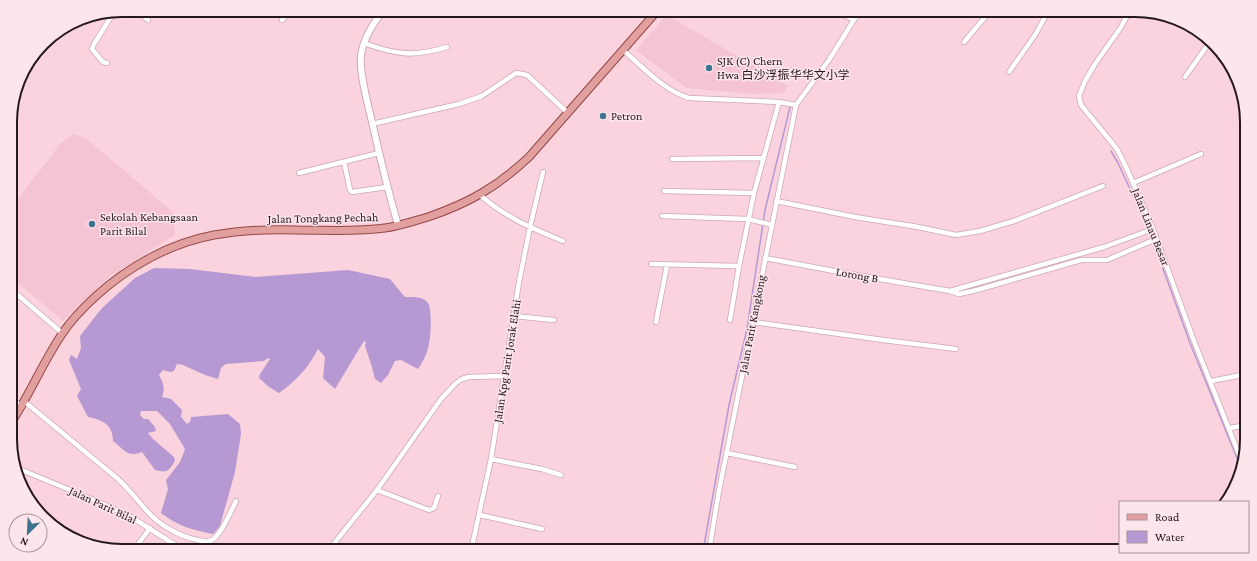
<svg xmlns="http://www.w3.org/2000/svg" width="1257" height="561" viewBox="0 0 1257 561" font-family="'Crimson Pro','Noto Sans SC',serif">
<rect width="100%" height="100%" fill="#fad3de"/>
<path fill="#f4c4d2" d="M667,15L788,86L783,93L751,94L686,88L636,50Z
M74,134L88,140L173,212L175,235L110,276L63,321L11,277L10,209L61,143Z"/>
<path fill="#b699d2" d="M154,268L190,269L256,277L348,270L390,279L405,297C413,297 423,296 428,303C432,308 431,337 429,343C428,353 423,361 418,369L401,360L395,361L388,375L381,383L375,379L372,367L365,346L366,342L364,341L335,389L323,378L325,357L318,349C309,367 296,381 279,393L269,387L259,378L260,374L270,359L268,358L264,361L226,364L221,368L218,379L205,375L183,365L177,364L174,371L170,372L163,370L159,375C164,384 165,388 162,397L171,399L182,410L181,417L187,424L190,422L191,417L228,414L240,424L241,434L235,472L220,526L213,534C192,530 178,526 161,513L168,489L166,480L180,462L185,449L170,424L157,411H141L140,415L144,419H148L155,427L156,431L148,433L153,439L174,457L175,461C168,472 167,473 155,470L142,452C127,458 125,450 113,441C113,424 102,420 88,417L77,396L81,389L69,360L71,355L77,359L81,348L80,336L102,308L135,278Z"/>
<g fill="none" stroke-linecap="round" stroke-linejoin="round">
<path stroke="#b699d2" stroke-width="1.5" d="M1111,151L1118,163L1149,230L1190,343L1241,468
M703,551L729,405L747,329L765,210L790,107"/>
<g stroke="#cda7b2" stroke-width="6">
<path id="minor" d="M137,10L148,20
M834,10L854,20
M1130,10L1121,27L1095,64L1085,81L1079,96L1081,105L1117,149L1127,169L1153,229L1194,341L1242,462
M282,20L291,10
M964,42L991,10
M364,43C396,55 414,57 447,47
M623,50C643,67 663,90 689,98L779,102L796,105
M107,63L103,62L92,49L94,44L114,12
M1009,72L1035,35L1049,10
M1185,77L1209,43
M372,124L459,104L482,96L516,73L527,75L568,113
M672,159L763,158
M344,162L350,190L352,192L387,187
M299,173L379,153
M1133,183L1201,154
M664,191L754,193
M480,195C505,217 533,229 563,241
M776,201L855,217L918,227L956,235L980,231L1014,221L1103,186
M662,216L748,219L772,225
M765,258L850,274L950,291L959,294L977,290L1081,260H1107L1156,239
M651,264L739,266
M11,289L62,333
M950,291L1104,247L1153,229
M514,316L554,320
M730,320L739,266L754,193L779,102
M656,322L667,265
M753,322L883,340L956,349
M1211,381L1247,374
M11,398L22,407
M25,402L118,479C129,489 137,500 147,511C159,525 179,536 197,540C202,541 207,543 212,540C221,535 231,511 236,501
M1230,428L1247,425
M727,453L795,467
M491,459L542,469L561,475
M17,468L101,503L131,517L185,551
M377,490L429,510L434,508L438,496
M480,515L542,529
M133,551L150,528
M328,551L377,490L441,399L456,383L462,379L469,377L505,376
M471,551L491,459L519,282L530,227L543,172
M709,551L719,491L796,105L829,60L860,10"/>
</g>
<g stroke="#cda7b2" stroke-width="8">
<path id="tertiary" d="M384,10C373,23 363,39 361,56C359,73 368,104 372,122C380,157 388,191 398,225"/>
</g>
<g stroke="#934847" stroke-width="9">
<path id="primary" d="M11,423C30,394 43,362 62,334C71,320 84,307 96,296C128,267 170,243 214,235C242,230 270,229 298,230C327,230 356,232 385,228C400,226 414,221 428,217C469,203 497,187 529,157L658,10"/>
</g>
<use href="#minor" stroke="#fff" stroke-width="4.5"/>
<use href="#tertiary" stroke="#fff" stroke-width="6"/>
<use href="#primary" stroke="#e1a09e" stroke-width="7"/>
</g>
<g fill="#3c738e" stroke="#fde5ec" stroke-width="1.5">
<circle cx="709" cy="68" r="4"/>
<circle cx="603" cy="116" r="4"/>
<circle cx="92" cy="224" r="4"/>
</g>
<g text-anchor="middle" stroke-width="3" stroke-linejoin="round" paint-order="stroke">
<g font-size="12" fill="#26191d" stroke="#fde5ec" text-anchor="start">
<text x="717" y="65">SJK (C) Chern<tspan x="717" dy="14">Hwa 白沙浮振华华文小学</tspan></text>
<text x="611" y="120">Petron</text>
<text x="100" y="221">Sekolah Kebangsaan<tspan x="100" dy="14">Parit Bilal</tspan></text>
</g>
<g font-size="12" fill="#26191d" stroke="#fde5ec">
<text transform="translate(323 218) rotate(-1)" y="4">Jalan Tongkang Pechah</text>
<text transform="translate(1151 227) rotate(68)" y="4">Jalan Linau Besar</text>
<text transform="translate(857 275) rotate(10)" y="4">Lorong B</text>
<text transform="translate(752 324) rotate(-79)" y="4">Jalan Parit Kangkong</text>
<text transform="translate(507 361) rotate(-81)" y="4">Jalan Kpg Parit Jorak Elahi</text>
<text transform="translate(103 505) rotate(25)" y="4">Jalan Parit Bilal</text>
</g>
</g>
<path d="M0 0H1257V561H0ZM122 17H1135A105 105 0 0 1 1240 122V439A105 105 0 0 1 1135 544H122A105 105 0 0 1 17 439V122A105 105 0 0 1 122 17Z" fill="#fde5ec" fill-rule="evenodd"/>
<path fill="none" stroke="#26191d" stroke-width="2" d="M122 17H1135A105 105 0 0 1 1240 122V439A105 105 0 0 1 1135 544H122A105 105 0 0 1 17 439V122A105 105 0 0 1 122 17Z"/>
<rect x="1119" y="501" width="130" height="52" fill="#fde5ec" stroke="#a79399"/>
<rect x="1127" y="514" width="20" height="6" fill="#e1a09e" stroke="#a79399"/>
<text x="1155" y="521" font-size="12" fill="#26191d">Road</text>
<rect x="1127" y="531" width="20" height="12" fill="#b699d2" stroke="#a79399"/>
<text x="1155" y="541" font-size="12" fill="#26191d">Water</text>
<g transform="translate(28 533) rotate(204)"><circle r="19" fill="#fde5ec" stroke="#a79399"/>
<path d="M0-3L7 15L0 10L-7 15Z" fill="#3c738e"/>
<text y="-6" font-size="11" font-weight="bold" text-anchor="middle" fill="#26191d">N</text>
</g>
</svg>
